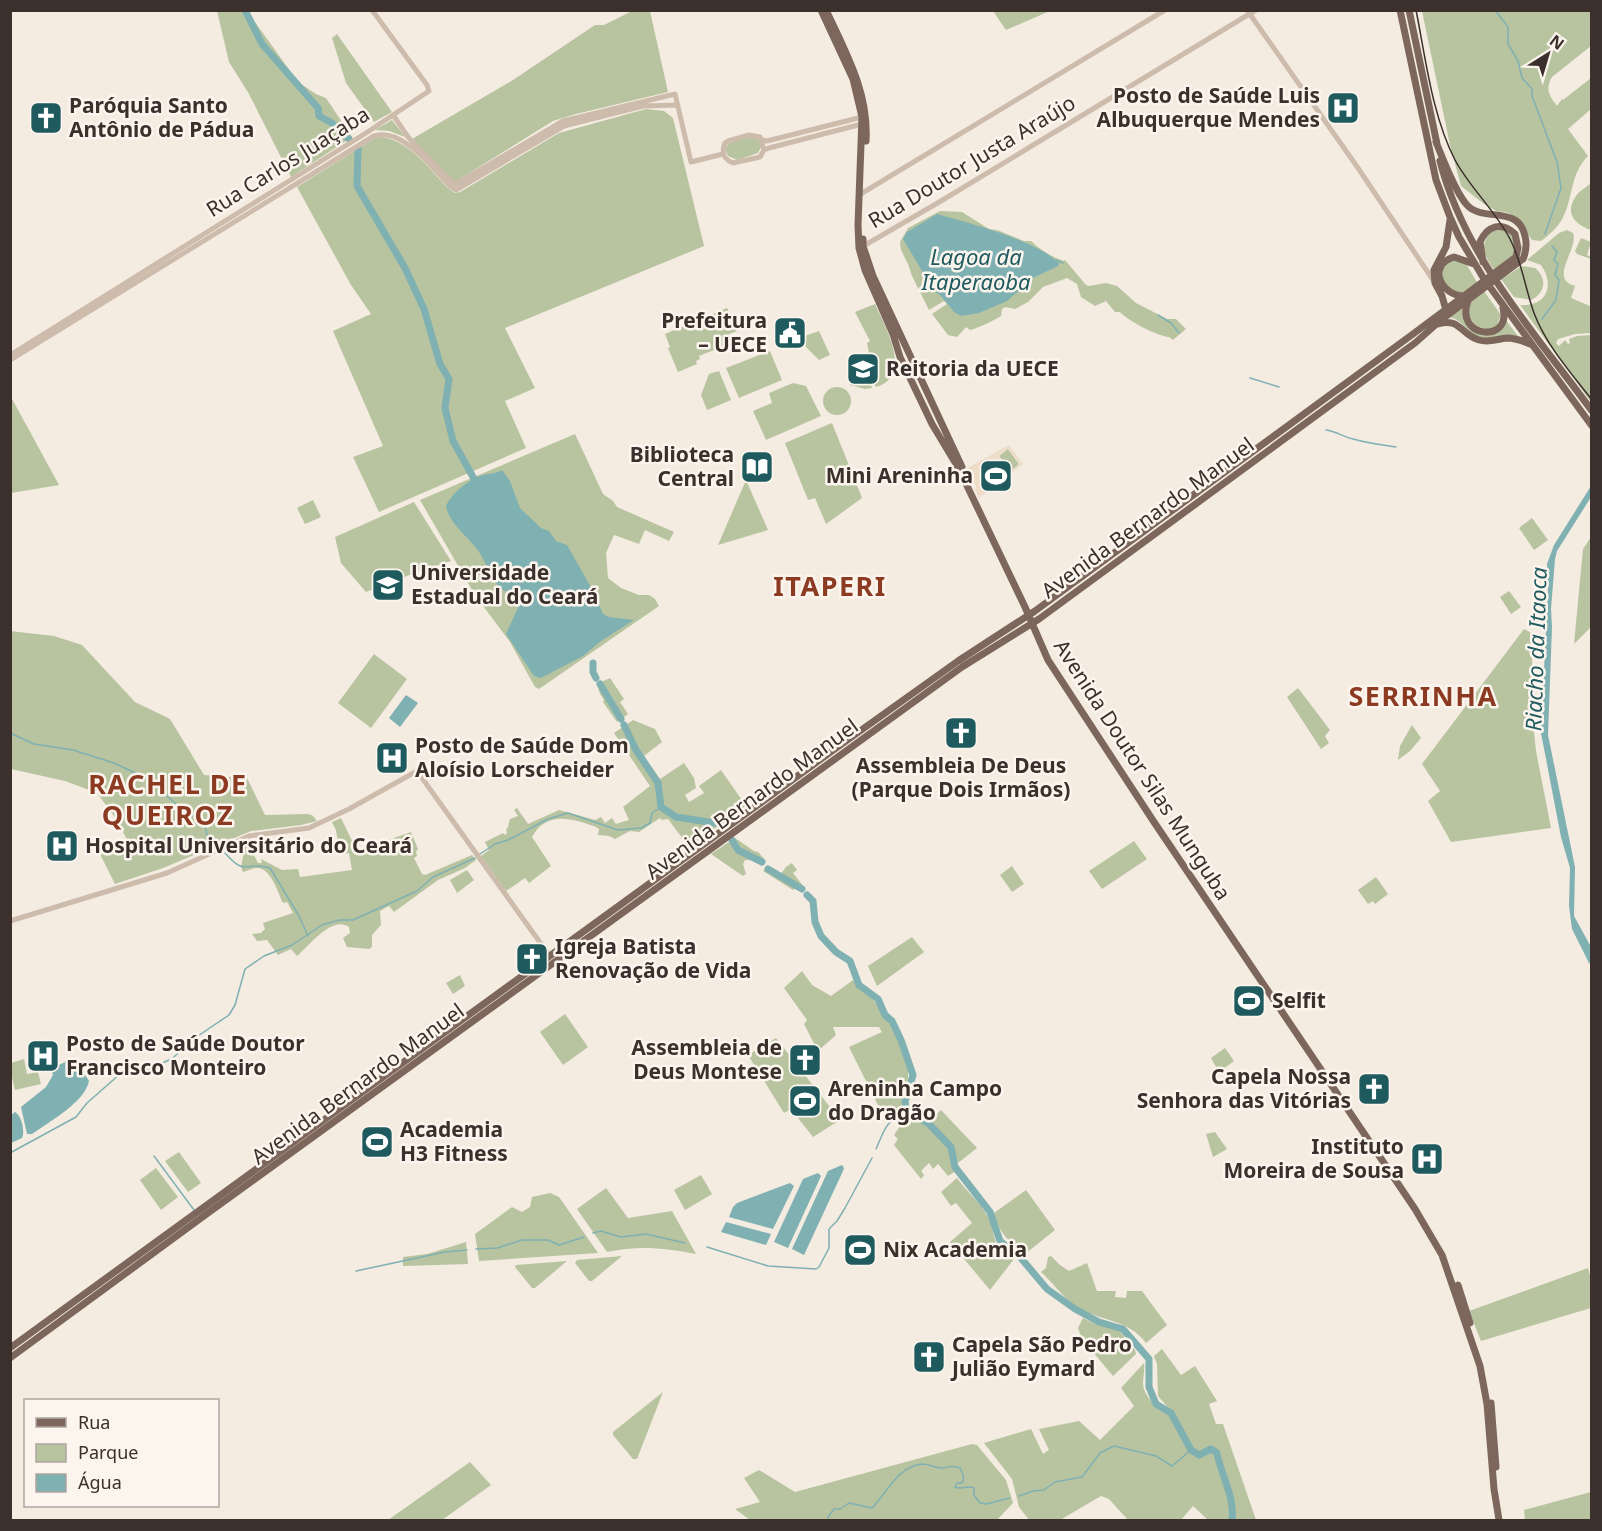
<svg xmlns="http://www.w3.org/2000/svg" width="1602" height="1531" viewBox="0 0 1602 1531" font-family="'Noto Sans',sans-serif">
<rect width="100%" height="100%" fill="#f4ebe1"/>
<path fill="#b8c4a0" d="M217,11H247L298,82L316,94L326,98L352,137L291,177L249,94L229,62Z
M632,11H650L668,92L576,114L553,121L455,182L412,139L513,80L595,25H604Z
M993,11H1050L1006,30Z
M1422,11H1591V46L1552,77C1545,89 1549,96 1557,106L1562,99L1563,100L1591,78V109L1568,129L1588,156C1569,175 1574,199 1561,221C1556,229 1549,235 1541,241L1532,240L1515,216L1505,212L1496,211L1484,204L1461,186L1450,145Z
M337,34L392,112L374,122L346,83L332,38Z
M646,109L664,111L673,118L704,246L505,328L535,388L505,401L526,448L379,512L353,457L383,446L333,331L371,314L351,285L297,187L377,137C407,137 428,168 448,188L455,193L460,192L559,133Z
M392,120L405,137L389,131L375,130Z
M751,137L760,140L761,147L758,153L737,160L728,156L725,150L729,142Z
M1591,183H1592L1591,230C1575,224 1564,214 1576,196C1579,191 1587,187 1591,183Z
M940,211L962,212L989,229L997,230L1024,241H1031C1040,250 1052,257 1064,261L1065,260L1086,285L1089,286L1106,283L1117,286L1136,303L1167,319H1176L1186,329L1173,340L1169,337C1157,336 1128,321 1120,312H1115L1106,301L1095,306L1081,297L1077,284L1067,278L1043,287L1028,302L1015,309L1005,307L1002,309L1001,316C995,320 976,329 970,330L966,327L957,337L948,335L932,314L947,304L944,301L929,310L912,276L908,264L901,250L900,242L908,228Z
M1503,229L1515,238V254L1495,271C1484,255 1479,249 1490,232Z
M1567,230L1573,233C1579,249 1548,279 1575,286L1571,298L1590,306L1591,302V333L1575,334L1558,339L1556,343L1559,346L1565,340L1568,344L1570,343L1569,339L1577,336L1591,335V402L1520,305C1547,307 1555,285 1541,265L1527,260L1559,233Z
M1581,238L1591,242L1587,255L1591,257V259L1577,254L1575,251Z
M1452,260L1465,262L1478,284L1464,293L1449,290L1442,277L1443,267Z
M1522,266L1535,268C1548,279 1545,293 1531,300L1514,297L1501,279Z
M1484,291L1501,315L1496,327L1489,330L1476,326L1468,315L1471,301Z
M875,304C885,326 914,376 876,387L872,378L873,371L865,364L869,353L867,343L870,341L855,312Z
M1464,307L1463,313L1486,335L1505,319L1518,336C1506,337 1489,342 1478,337C1466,332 1463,320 1449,317Z
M727,308L737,331L729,334L734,347L724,352L720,344L713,347L714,350L699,356L700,359L696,361L697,364L678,372L668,348L670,347L665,334Z
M819,331L830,355L819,360L806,347L802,337Z
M770,351L782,380L739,398L726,368Z
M719,371L731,400L707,410L701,395L709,374Z
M863,377L869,379L872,388L865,389L850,385L851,382Z
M793,383L806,386L821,416L766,440L753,411L772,403L769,393Z
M823 401a14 14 0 1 1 28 0a14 14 0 1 1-28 0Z
M11,397L59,485L11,493Z
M832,423L862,498L826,524L815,498L808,500L785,443Z
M575,434L603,494L613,501L617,507L674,532L669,541L645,530L639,544L614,535L606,553L608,578L621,588L639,595H649L655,599L659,606L539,689L535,687L510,642L475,595L420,500Z
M1008,449L1019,464L1011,471L999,456Z
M1001,464L1009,473L991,487L983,478Z
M746,480L768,530L718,545Z
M313,500L321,517L305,524L297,508Z
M414,502L451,561L417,572L366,592L341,563L335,537Z
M1532,518L1548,540L1534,550L1519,528Z
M1591,537V627L1574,644L1583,549Z
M1509,591L1521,607L1511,614L1500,597Z
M1524,629L1533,634L1531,704L1536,751L1551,828L1451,842L1428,801L1440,791L1422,764Z
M10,631L54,636L82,645L135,702L170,719L204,775L247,778L265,815L307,814L312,815L317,821L301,825L251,831L163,868L115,884L98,850L128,842L117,820L97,793L65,781L11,769Z
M374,654L407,679L371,728L338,703Z
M610,678L624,699L620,702L628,714L617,722L603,702L604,700L600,694L597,684Z
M1298,688L1330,730L1325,736L1329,743L1321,749L1287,697Z
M633,720L655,729L662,742L644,756L660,779L684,763L694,778L696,788L685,795L689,802L704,793L699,786L721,770L746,806L689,847L668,819L662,820L660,818L639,832L630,831L615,839L609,836L598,835L599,829L596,827C573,819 547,810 532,837L551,866L529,883L525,878L506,891L481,856L489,850L485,842L503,833L505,835L507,833L506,830L508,827L510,819L518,816L514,810L517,808L528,824L559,810L595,820L601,817L605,823L612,818L616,824L629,820L623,807L650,786L614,733Z
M1412,725L1421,738L1410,751L1398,760L1400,746Z
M341,818L357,851L411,832L418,849L416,852L417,856L414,858L422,874L425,875L472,855L476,860L465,868L438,880L394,912L389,906L380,911L381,925L372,935V947L369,949L347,947L343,938L350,933L349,927C332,915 309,946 297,956L291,949L278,955L267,940L257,941L252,934L261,933L265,929L263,923L293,913L287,902L283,903C278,893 271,868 257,868C252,868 248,871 243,872L241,867L243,857L236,845L246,840L258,863H262L261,859L282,870L298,869L300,877L352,870L349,853L340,855L336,830L332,822Z
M735,838L754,851L758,852L765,860L759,864L751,860H745L743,864L746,874L743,876L711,854Z
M1134,841L1147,859L1102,889L1089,871Z
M792,863L797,870L793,873L804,887L799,890L796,888L793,890L763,871L768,867L780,875L786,867Z
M1012,866L1024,884L1012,892L1000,875Z
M467,870L474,880L457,893L450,880Z
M1376,877L1388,894L1375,904L1373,901L1368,904L1358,890Z
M912,937L924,952L877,986L868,966Z
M802,971L812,985L831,996L853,980C858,987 864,990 870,996C886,1014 903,1042 908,1067C910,1078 903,1095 904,1109L891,1116L889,1110L882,1113L849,1047L882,1032L879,1027H833L836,1035L818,1051L804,1024L807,1020L784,988Z
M460,975L465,986L453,994L446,983Z
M565,1014L588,1047L563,1065L540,1032Z
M776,1038L840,1120L813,1137L791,1109L784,1113L748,1055Z
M1225,1048L1234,1061L1219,1072L1211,1058Z
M24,1059L27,1074L38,1072L41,1084L15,1090L11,1073V1063Z
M941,1110L977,1148L958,1163L952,1146L928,1122Z
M908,1114C931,1128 952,1143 956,1171L948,1176L938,1164L933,1169L929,1163L921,1171L924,1175L921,1179L894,1145L898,1139L894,1135L902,1123L910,1125L912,1120Z
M1215,1132L1227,1149L1213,1157L1206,1134Z
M179,1152L201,1183L188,1192L165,1161Z
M156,1168L178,1197L161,1210L140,1180Z
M701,1175L712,1194L685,1210L674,1190Z
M957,1178C965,1190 977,1199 985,1212C998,1231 988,1247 1014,1259L990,1290L950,1242L972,1223L956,1203L951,1206L941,1192Z
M606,1188L628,1218L672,1211L696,1254C665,1248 639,1245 607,1252L577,1209Z
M1026,1190L1055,1230L1025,1254C1009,1242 998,1232 994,1213Z
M550,1193L559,1197L598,1253L479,1261L475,1234L512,1207L522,1212L530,1207L532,1197Z
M466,1242L468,1264L403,1266V1257L427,1254Z
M622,1256L592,1281H589L575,1263L577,1260Z
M1051,1256L1060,1265L1069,1271L1087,1263L1097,1291H1116L1115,1297L1126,1298L1127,1291H1142L1167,1325L1146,1343C1129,1319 1098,1321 1075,1306C1063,1297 1052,1282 1041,1272L1046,1268L1048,1257Z
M567,1261L535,1288H532L515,1267L516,1265Z
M1588,1268L1591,1279V1308L1481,1341L1469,1311Z
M1083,1318L1093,1323L1120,1331L1135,1350L1136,1354L1113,1376L1082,1339L1078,1328Z
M1162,1349L1181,1375L1195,1366L1217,1401L1209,1404L1216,1424H1223L1256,1520H1208L1193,1506L1181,1520H1128L1109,1499L1101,1496L1060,1520H1029L1019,1507L1012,1479L984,1443L1031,1429L1043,1454L1049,1450L1039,1429L1079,1421L1100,1440L1134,1406L1121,1388L1144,1363C1145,1370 1143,1377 1143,1384C1144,1396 1155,1406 1164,1413L1171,1411L1158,1396L1157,1364L1154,1356Z
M663,1392L637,1459H633L613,1435V1432Z
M972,1444L977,1445L1006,1480L1013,1503L997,1520H940L934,1519L932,1520H750L735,1509L760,1502L744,1478L759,1470L795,1492Z
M470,1462L491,1485L442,1520H388Z
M1591,1492V1520H1525L1524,1510Z"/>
<path fill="#ecdcc8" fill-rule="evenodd" d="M1009,445L1023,464L979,498L975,489L976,486L966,469ZM1008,449L1020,464L1011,472L998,457ZM1001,464L1008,473L991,487L984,478Z"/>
<path fill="#7fb0b2" d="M937,214C969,223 1035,240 1059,263L1058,266L1033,278L1007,301L979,313L961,316L954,312L941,296L934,291L903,239L907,232Z
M502,470L510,481L520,508L541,528L549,531L556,541L567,545L593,591L603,614L609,617L634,620L601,641L583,656L541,678L534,676L506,634L522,599V594C516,593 508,593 503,590C491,582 488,567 481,555C471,538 450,526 446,506C452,493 469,479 483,475C490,473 496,474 502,470Z
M1591,486V497L1557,551L1555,559L1551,609L1552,627L1548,735L1575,867L1574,916L1591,947V964L1589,963L1572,929L1569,906L1570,868L1561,837L1541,733L1548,589L1547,564L1554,545Z
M406,695L418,703L400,727L389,718Z
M69,1060L82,1070L89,1081C85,1102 49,1122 32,1134H27L21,1107L46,1087L53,1075L52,1073L59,1065Z
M15,1112C22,1116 25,1131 22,1138L11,1143V1115Z
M842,1165L844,1168L843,1171L804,1255L792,1249L828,1171Z
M818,1173L821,1176L788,1248L774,1242L803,1179Z
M790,1183L794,1186L773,1229L729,1217L733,1207L737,1203Z
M726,1222L771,1234L766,1245L721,1232Z"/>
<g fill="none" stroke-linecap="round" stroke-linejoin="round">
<path stroke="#7fb0b2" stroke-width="1.5" d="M1481,10H1484
M1495,10L1508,27V44L1518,61L1522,78L1532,89V96L1557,162L1561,188L1545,234
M1057,260L1063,263
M1158,315L1171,323L1179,333
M1542,319L1556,300L1559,280L1555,275L1558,264L1554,260L1557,252L1552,246
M1250,378L1279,387
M1326,430C1336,431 1343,437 1353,439C1367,443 1381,445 1396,447
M10,733L34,744L73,750L114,763L148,779L185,812L204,820L207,835L219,841
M225,853C247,878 244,860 270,868L299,916L308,936
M480,854L495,844L508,840L548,819L568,813L618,830L641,828L650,823L652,813L661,807
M876,1149C886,1127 884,1123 907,1111
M10,1153L76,1117L87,1103L129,1066L135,1073L146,1071L173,1058L189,1042L229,1015L235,1005L245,969L264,956L292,945L322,925L339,920H353L417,891L433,877L475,858
M154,1156L194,1210
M593,1233L601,1231L621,1237L646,1234L685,1243
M707,1247L768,1266L816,1269L819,1267L829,1248V1229L837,1221L845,1208L872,1158
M476,1249L497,1248L522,1240H548L559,1245L584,1237
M356,1271L445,1252L467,1250
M1019,1496L1033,1491L1044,1490L1055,1482L1082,1477L1100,1453L1114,1446L1156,1456L1172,1466L1191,1450
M828,1520V1517L834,1509H840L849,1503L872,1508C887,1493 898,1466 922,1464C929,1464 935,1468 942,1468C950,1467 952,1465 960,1468C963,1474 965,1478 962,1483H957L955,1487C962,1490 968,1485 974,1488V1495L980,1503L987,1504L1009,1498"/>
<path stroke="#7fb0b2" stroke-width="7" d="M245,10L262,44L318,108L319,116L332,123L349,139
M358,148L357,186L405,268L424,309L440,364L449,379L445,408L453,441L478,486
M593,663V672L596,678
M600,684L621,719
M624,725L636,750L658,783L661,807L676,817L722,824
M732,840L738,850L762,862
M768,869L802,889
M807,895L813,901L815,922L821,936L836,952L850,961L859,985L878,999L885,1015L892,1021L901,1040L913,1075L905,1102L907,1111L929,1124L951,1147L955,1167L990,1212L1000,1241L1020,1257L1047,1289L1075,1309L1099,1322L1123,1329L1149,1359V1387L1156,1404L1171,1413L1191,1450L1199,1455L1211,1449L1217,1453C1221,1476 1235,1496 1232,1520"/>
<path stroke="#cdbbac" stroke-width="5" d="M1247,10L1358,168L1435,283
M393,115L408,137L452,182L456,184L563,121L675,94L691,162L723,154
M762,140L767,141L862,117
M764,150L760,137L749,135L728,141L725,143C721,153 723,159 733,163L760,157L764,150L769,148L862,124
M859,195L1165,10
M860,248L941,201L1256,10
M10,355L366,133L429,91L427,85L372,10
M10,360L374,136C403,127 432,168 450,186L456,190L564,126L643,106L677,105
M10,921L167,873L249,836L309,828L349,809L417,771L549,955"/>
<path stroke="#7d675c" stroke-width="7" d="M821,10L853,79L862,117L858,225L859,248L865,270L893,334L900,357L932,424L959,469L1025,607L1048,660L1154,822L1415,1209L1442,1255L1480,1366L1487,1404L1494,1489L1499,1520
M826,10C846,53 869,93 866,141
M1400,10L1436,180L1450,217L1459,237L1484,279L1592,426
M1409,10L1437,144
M1440,161C1464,256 1535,333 1592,411
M863,239V246L873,276L962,467
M1465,296C1440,296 1427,265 1454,257L1474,264
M1468,301C1454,338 1512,344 1503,308
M1446,310L1442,296L1435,283L1434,270L1446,247L1450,220
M1438,324C1460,317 1461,335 1479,340C1489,343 1497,339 1507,338C1515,338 1523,341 1530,344
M1458,1285L1470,1323
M10,1348L832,751L958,661L1035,611L1413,334L1516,257L1518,248L1515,234C1501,221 1487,226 1480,242L1483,262
M10,1358L208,1213L922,696L962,667L1039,619L1415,343L1441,320L1523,259C1526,252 1527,244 1525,236C1518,204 1483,223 1467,205C1455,192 1443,159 1436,142
M1491,1403L1496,1467"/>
<path stroke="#3b302b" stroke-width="1.5" d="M1416,10C1426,60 1432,115 1455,160C1470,188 1495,210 1510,239C1522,262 1525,288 1534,313C1546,345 1571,373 1592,400"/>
</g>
<defs>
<g id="hospital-square" transform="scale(1.725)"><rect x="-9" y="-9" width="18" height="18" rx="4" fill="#1f5a5e" stroke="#fbf5ee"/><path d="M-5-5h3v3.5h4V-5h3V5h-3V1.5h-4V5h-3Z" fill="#fff"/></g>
<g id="church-square" transform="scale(1.725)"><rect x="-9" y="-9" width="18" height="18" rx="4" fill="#1f5a5e" stroke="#fbf5ee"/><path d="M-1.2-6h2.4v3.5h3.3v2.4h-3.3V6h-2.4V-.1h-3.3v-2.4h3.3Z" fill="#fff"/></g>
<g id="civic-square" transform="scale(1.725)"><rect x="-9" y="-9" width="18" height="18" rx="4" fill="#1f5a5e" stroke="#fbf5ee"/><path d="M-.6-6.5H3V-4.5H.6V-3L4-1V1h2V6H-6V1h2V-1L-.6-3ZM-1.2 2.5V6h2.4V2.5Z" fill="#fff"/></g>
<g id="university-square" transform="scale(1.725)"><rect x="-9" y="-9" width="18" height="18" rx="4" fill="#1f5a5e" stroke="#fbf5ee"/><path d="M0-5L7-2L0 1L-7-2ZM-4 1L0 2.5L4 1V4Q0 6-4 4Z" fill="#fff"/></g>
<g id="library-square" transform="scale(1.725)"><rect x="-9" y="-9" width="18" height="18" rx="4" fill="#1f5a5e" stroke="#fbf5ee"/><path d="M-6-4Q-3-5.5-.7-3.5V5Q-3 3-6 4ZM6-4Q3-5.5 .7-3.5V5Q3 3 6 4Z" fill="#fff"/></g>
<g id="stadium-square" transform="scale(1.725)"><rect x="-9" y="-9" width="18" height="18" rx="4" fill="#1f5a5e" stroke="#fbf5ee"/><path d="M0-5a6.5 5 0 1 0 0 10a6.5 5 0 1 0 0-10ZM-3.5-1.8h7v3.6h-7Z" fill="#fff"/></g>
</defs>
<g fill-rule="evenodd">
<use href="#hospital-square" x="1343" y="108"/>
<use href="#church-square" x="46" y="118"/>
<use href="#civic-square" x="790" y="333"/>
<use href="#university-square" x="863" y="369"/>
<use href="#library-square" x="757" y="467"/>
<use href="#stadium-square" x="996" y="476"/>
<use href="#university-square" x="388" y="585"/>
<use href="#church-square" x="961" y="733"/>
<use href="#hospital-square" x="392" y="758"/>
<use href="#hospital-square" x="62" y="846"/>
<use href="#church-square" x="532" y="959"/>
<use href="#stadium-square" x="1249" y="1001"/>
<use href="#hospital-square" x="43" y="1056"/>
<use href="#church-square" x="805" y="1060"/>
<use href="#church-square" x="1374" y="1089"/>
<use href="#stadium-square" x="805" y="1101"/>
<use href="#stadium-square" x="377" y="1142"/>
<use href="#hospital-square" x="1427" y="1159"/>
<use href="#stadium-square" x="860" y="1250"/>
<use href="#church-square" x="929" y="1357"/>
</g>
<g text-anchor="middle" stroke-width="5" stroke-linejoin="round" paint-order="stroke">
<g font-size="21" font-weight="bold" fill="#3b302b" stroke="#fbf5ee" text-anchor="start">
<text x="1320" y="103" text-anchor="end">Posto de Saúde Luis<tspan x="1320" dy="24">Albuquerque Mendes</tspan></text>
<text x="69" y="113">Paróquia Santo<tspan x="69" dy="24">Antônio de Pádua</tspan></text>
<text x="767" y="328" text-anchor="end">Prefeitura<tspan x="767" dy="24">– UECE</tspan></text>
<text x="886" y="376">Reitoria da UECE</text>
<text x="734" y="462" text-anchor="end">Biblioteca<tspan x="734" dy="24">Central</tspan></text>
<text x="973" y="483" text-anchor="end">Mini Areninha</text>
<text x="411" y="580">Universidade<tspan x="411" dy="24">Estadual do Ceará</tspan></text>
<text x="415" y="753">Posto de Saúde Dom<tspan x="415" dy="24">Aloísio Lorscheider</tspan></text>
<text x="961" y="773" text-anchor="middle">Assembleia De Deus<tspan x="961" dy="24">(Parque Dois Irmãos)</tspan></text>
<text x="85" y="853">Hospital Universitário do Ceará</text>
<text x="555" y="954">Igreja Batista<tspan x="555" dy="24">Renovação de Vida</tspan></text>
<text x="1272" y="1008">Selfit</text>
<text x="66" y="1051">Posto de Saúde Doutor<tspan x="66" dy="24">Francisco Monteiro</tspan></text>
<text x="782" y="1055" text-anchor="end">Assembleia de<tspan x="782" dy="24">Deus Montese</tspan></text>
<text x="1351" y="1084" text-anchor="end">Capela Nossa<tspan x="1351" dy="24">Senhora das Vitórias</tspan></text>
<text x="828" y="1096">Areninha Campo<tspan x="828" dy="24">do Dragão</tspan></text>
<text x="400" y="1137">Academia<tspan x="400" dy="24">H3 Fitness</tspan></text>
<text x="1404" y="1154" text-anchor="end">Instituto<tspan x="1404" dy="24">Moreira de Sousa</tspan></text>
<text x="883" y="1257">Nix Academia</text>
<text x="952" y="1352">Capela São Pedro<tspan x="952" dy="24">Julião Eymard</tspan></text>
</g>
<g font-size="21" fill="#3b302b" stroke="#fbf5ee">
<text transform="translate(288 162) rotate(-32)" y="7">Rua Carlos Juaçaba</text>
<text transform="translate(972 162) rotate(-31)" y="7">Rua Doutor Justa Araújo</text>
<text transform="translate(1148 518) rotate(-36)" y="7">Avenida Bernardo Manuel</text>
<text transform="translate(1142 770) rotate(57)" y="7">Avenida Doutor Silas Munguba</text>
<text transform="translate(752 799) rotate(-36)" y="7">Avenida Bernardo Manuel</text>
<text transform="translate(358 1084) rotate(-36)" y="7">Avenida Bernardo Manuel</text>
</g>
<g font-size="22" font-style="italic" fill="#1f5a5e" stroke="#fbf5ee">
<text x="976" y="265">Lagoa da<tspan x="976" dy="25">Itaperaoba</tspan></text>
<text transform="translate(1536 649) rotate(-88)" y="8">Riacho da Itaoca</text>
</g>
<g font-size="27" font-weight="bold" letter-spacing="1.5" fill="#8c3b22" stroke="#fbf5ee">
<text x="830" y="596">ITAPERI</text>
<text x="1423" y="706">SERRINHA</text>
<text x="168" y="794">RACHEL DE<tspan x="168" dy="31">QUEIROZ</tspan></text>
</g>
</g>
<rect width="1602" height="1531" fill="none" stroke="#3b302b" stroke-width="24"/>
<rect x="24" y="1399" width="195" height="108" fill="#fbf5ee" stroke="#aea6a0" stroke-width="1.5"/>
<rect x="36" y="1418" width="30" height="9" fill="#7d675c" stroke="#aea6a0" stroke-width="1.5"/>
<text x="78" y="1429" font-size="18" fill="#3b302b">Rua</text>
<rect x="36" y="1444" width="30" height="18" fill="#b8c4a0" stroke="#aea6a0" stroke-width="1.5"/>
<text x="78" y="1459" font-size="18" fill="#3b302b">Parque</text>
<rect x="36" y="1474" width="30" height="18" fill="#7fb0b2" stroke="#aea6a0" stroke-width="1.5"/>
<text x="78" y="1489" font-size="18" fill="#3b302b">Água</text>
<g transform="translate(1548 54) rotate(37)" stroke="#fbf5ee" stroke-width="4.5" paint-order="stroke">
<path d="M0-4.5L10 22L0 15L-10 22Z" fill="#3b302b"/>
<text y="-9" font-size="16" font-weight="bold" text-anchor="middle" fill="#3b302b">N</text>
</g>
</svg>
